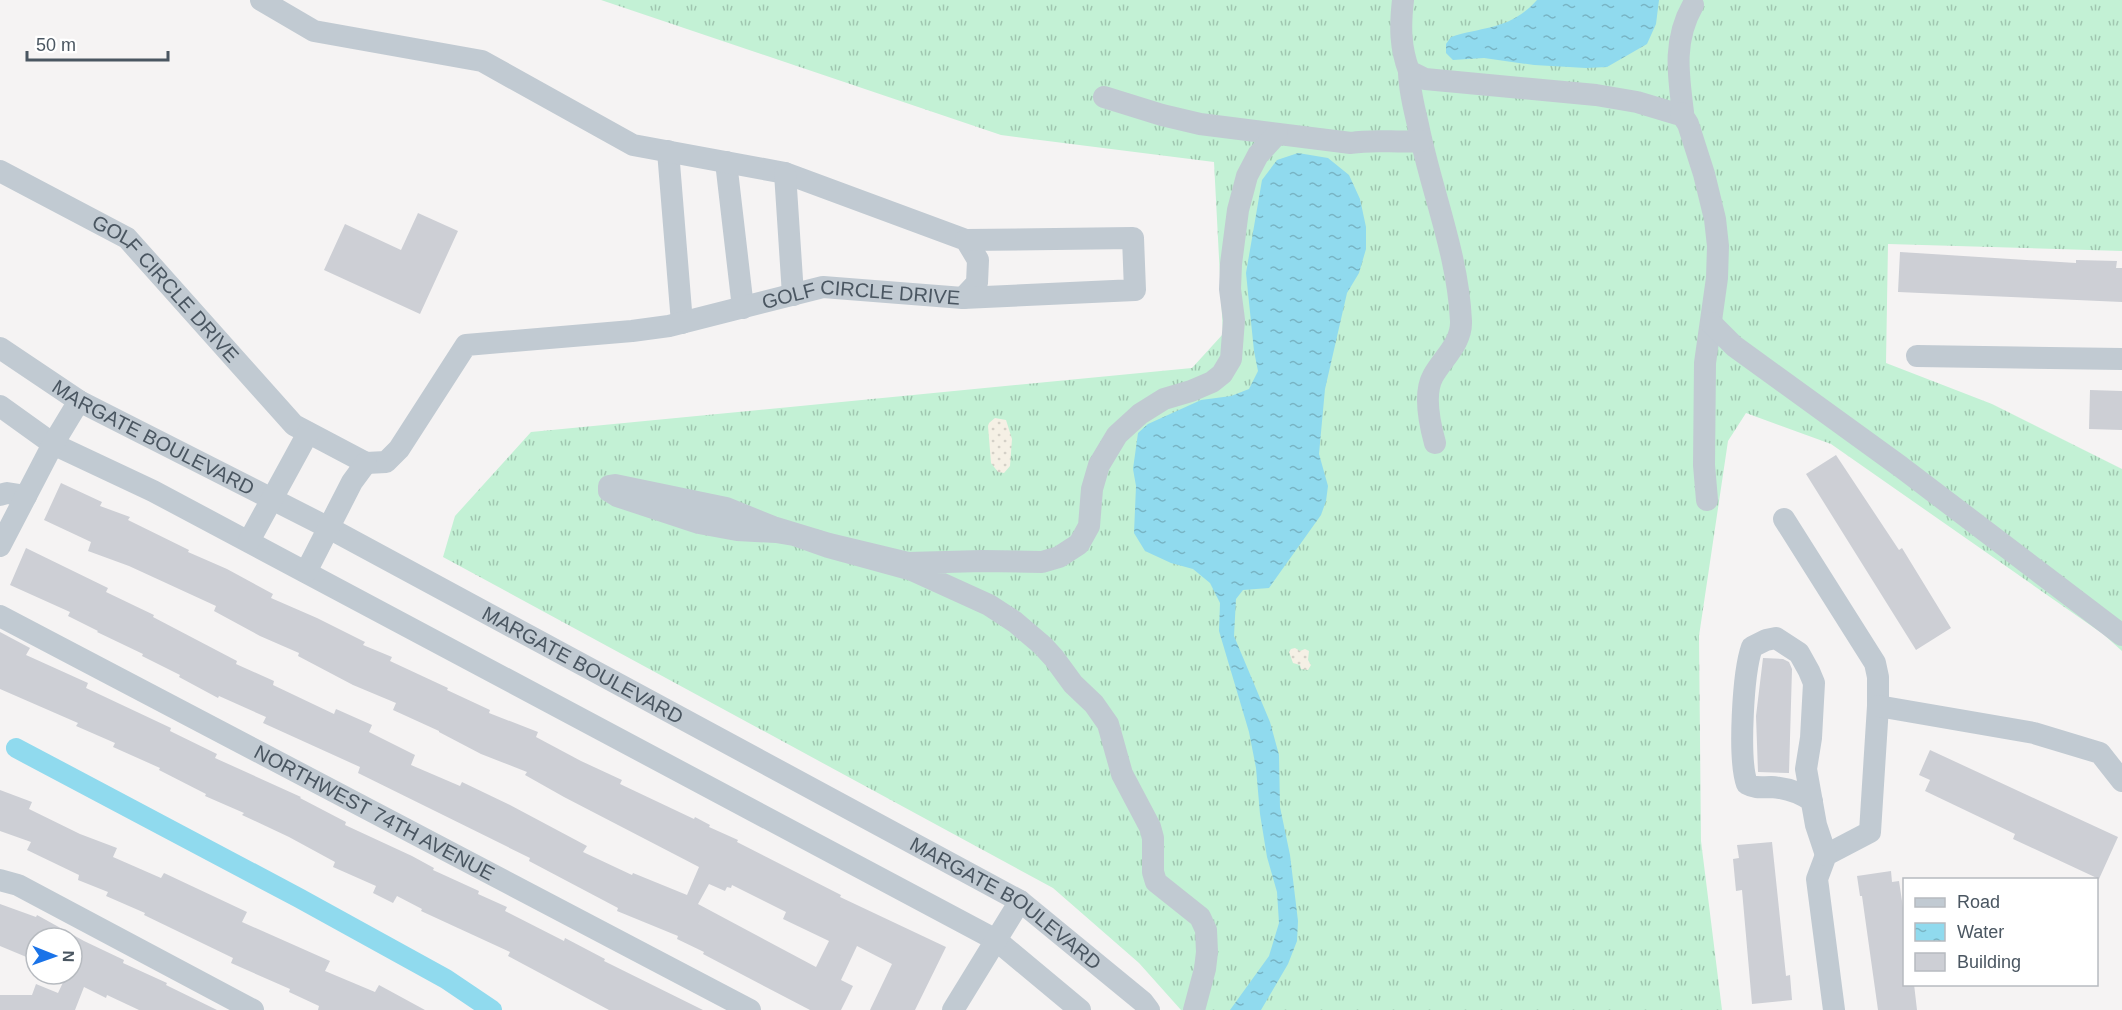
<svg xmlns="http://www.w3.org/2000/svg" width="2122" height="1010" viewBox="0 0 2122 1010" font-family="Arial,sans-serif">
<defs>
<pattern id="grass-tufts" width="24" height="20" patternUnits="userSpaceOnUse" patternTransform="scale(1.5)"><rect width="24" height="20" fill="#c3f1d5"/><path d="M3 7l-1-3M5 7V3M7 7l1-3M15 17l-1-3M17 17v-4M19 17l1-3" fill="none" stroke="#a0c6b0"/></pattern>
<pattern id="sand-dots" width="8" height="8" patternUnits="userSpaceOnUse" patternTransform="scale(1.5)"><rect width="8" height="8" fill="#f5f0e5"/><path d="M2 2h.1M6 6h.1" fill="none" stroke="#d4d0c7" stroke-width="1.8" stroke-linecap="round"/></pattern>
<pattern id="water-ripples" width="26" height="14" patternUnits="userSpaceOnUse" patternTransform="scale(1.5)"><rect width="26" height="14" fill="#90daee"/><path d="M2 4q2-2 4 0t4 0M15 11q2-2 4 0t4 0" fill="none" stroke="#78b4c4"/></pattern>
</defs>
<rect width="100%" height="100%" fill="#f5f3f3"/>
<path fill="url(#grass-tufts)" d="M601,0H2122V251L1888,244L1886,363L1992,404L2122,469V651L2103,634L1831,444L1746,413L1728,441L1699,636L1701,841L1722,1010H1181L1139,963L1053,888L443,557L455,516L531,432L1192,368L1223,334L1214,162L1001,135Z"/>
<path fill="url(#sand-dots)" d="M995,418L1006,420L1012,439L1010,466L1004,473L998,472L991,463L988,426L989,423Z
M1295,648L1300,651L1305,649L1309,651L1308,660L1311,665L1308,670L1301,669L1300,665L1293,663L1289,652L1291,649Z"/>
<path fill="url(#water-ripples)" d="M1537,0H1659L1656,24L1647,44L1607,67L1586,68L1534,65L1484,58L1453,60L1446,53V44L1451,37C1485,26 1510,30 1537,0Z
M1298,153L1328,158L1349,175L1360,199L1366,227V249L1359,273L1347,293L1325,389L1319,454L1328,486L1326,501L1321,515L1269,588L1243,590L1236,599L1234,636L1270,722L1279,755L1280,807L1290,855L1298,921L1297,941L1288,964L1261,1010H1230L1269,956L1279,923L1277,892L1267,857L1260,814L1256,768L1249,732L1219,631L1220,603L1210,583L1193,569L1171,563L1145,551L1134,533L1136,486L1133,469L1138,433L1148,424L1201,400L1231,396L1249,389L1258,371L1254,351L1246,273L1262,180L1277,160Z"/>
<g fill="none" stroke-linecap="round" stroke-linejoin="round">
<path stroke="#90daee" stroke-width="20" d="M16,748L299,898L446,979L492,1010"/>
</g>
<path fill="#cdcfd5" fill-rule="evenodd" d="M418,213L458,231L420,314L324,270L345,224L401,250Z
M1900,252L2076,263V260L2117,261L2116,268H2122V302L1898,292Z
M2090,390L2122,391V430L2089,429Z
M1836,455L1899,550L1902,548L1951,628L1916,650L1806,474Z
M61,483L102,502L100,506L130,517L128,520L189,550L188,552L227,569L273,594L271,598L317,618L365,642L363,645L392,657L390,661L448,688L447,690L490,710L489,713L538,732L536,737L581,761L622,780L620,784L694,819L695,817L710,825L709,827L738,840L737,842L841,895L840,897L946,947L915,1010H870L892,964L857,946L841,980L853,986L841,1010H810L703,954L704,952L677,939L678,936L617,911L618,908L529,861L530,858L358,773L360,767L263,723L266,717L219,696L218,698L179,677L180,675L142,656L143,654L97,632L98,631L68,616L70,612L10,585L26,548L108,588L106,592L154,615L153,617L237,661L236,664L274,681L273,685L334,714L336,709L372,725L369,732L415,755L411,765L460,786L462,782L510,805L587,846L583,852L632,875L633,873L687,895L699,867L564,797L525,775L527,772L481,754L439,732V731L393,710L396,703L353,685L298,656L299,653L260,636L214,611L216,606L129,566L88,551L91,542L44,520ZM709,884L725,891L727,887L731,888L732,885L786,912L783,919L829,941L816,967L698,904Z
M0,632L30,648L26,655L88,683L86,688L171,728L170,731L217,754L215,758L301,797L300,798L346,822L345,825L412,856L434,868L433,870L479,891L478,894L507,907L505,911L564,941L565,938L605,959L604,961L703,1010H609L508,956L510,952L421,911L422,909L397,896L393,903L373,893L376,886L333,867L335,862L289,837L242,815L244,813L205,796L206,794L159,770L160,768L113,747L115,743L76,726L78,723L0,689Z
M1763,658L1783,659L1789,662L1792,669L1789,773L1758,772L1756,716Z
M1930,750L2118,837L2099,879L2013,839L2015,834L1925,791L1930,780L1919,775Z
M0,790L32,802L29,809L80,834L117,848L113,857L161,878L164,873L247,912L242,922L330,961L325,971L375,992L379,985L425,1010H318L319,1006L289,992L290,989L231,963L233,958L144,915L145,913L106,896L108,892L78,880L79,875L27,850L31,842L0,831Z
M1772,842L1786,976L1790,975L1792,1000L1752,1004L1742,890L1736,891L1733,859L1739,858L1737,845Z
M1891,871L1892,882L1899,881L1905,921V984H1914L1917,1010H1878L1862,896H1860L1857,876Z
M0,904L36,917L37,915L84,941L124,960L123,963L167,983L166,985L217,1010H139L107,995L106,998L84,987L75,1010H0V995H32L36,984L58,993L67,974H72V938H36V961L0,946Z"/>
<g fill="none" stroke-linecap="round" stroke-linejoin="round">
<g stroke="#c1cad2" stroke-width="22">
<path d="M1403,0C1400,26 1400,47 1409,71L1425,79L1596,95L1637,102L1677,114L1683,112C1678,73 1673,40 1693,5"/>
<path d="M1409,71C1409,90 1414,107 1418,125C1431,190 1458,254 1461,321C1462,343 1443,358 1433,376C1423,394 1430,425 1435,443"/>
<path d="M1104,97L1162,115L1200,124L1351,143C1374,139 1397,143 1421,141"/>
<path d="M1681,113L1688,124L1704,174L1715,219L1718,246L1717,278L1705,363L1704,465L1707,500"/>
<path d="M668,151L682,323"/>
<path d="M726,162L743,308"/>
<path id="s1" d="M0,171L127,238L294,425L366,463L386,462L399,449L466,345L632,331L669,326L823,287L963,298L977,283L978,260L966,240L785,173L633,145L482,61L314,31L261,0"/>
<path d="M785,173L793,295"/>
<path d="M963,298L1135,290L1133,238L966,240"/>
<path d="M1711,323L1734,346L1901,467L2122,635"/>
<path id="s2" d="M0,348L79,401L329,528L1020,901L1143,1002L1149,1010"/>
<path d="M1917,356L2122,359"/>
<path d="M0,406L53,444L153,491L996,940L1080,1010"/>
<path d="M0,495L7,493L26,496"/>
<path d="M1784,519L1875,663L1878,677V706L1870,832L1826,855L1817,879L1834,1010"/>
<path d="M249,541L308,433"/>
<path d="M0,546L53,444L79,401"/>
<path d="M306,572L352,482L366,463"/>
<path id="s3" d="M0,616L750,1010"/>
<path d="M1878,706L2034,733L2100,753L2122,781"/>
<path d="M1812,801C1799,792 1787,788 1771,787C1762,787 1756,789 1747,784C1738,759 1743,672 1752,647L1766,640L1776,638L1799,653L1809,671L1814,683L1811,738L1806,769L1816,825L1826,855"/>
<path d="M0,880L18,885L253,1010"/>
<path d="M953,1010L1020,901"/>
<path d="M1194,1010L1205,969L1207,952L1206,930L1200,917L1156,882L1153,872V838L1150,827L1122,774L1108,724L1094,704L1073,684L1054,658L1042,645L1015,622L989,605L912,570L828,547L794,535L776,532L737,530L699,523L617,496L609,491V486L615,485L726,508L773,527L829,544L908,563L982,561L1042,562L1059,557L1079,544L1089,526L1092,489L1099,465L1117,435L1140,414L1164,399L1191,391L1212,382L1222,374L1231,359L1234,320L1230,289L1231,264L1238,210L1247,176L1258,155L1277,134"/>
</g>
</g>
<g text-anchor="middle" stroke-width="4.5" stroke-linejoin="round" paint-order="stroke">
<g font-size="20" fill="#4a5661" stroke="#fff">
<text dy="7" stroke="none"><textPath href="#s1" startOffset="206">GOLF CIRCLE DRIVE</textPath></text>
<text dy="7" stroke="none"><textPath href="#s1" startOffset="1038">GOLF CIRCLE DRIVE</textPath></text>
<text dy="7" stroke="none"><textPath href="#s2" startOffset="178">MARGATE BOULEVARD</textPath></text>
<text dy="7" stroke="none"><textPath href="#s2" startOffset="664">MARGATE BOULEVARD</textPath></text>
<text dy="7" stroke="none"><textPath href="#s3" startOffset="423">NORTHWEST 74TH AVENUE</textPath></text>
<text dy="7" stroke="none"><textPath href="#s2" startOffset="1150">MARGATE BOULEVARD</textPath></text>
</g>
</g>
<rect x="1903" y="878" width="195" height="108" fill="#ffffff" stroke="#b7bbc0" stroke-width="1.5"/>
<rect x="1915" y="898" width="30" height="9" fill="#c1cad2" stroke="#b7bbc0" stroke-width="1.5"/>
<text x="1957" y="908" font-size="18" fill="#4a5661">Road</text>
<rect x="1915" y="923" width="30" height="18" fill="url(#water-ripples)" stroke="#b7bbc0" stroke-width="1.5"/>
<text x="1957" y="938" font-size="18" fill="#4a5661">Water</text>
<rect x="1915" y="953" width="30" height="18" fill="#cdcfd5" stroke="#b7bbc0" stroke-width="1.5"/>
<text x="1957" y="968" font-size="18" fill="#4a5661">Building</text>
<g transform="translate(54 956) rotate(91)"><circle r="28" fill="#ffffff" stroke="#b7bbc0" stroke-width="1.5"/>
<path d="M0-4.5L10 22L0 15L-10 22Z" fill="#1a73e8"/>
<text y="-9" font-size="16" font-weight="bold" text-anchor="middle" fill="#4a5661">N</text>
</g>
<path d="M27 51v9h141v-9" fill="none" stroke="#4a5661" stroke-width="3"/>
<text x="36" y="51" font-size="18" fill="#4a5661" stroke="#ffffff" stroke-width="4.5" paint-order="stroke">50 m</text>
</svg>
